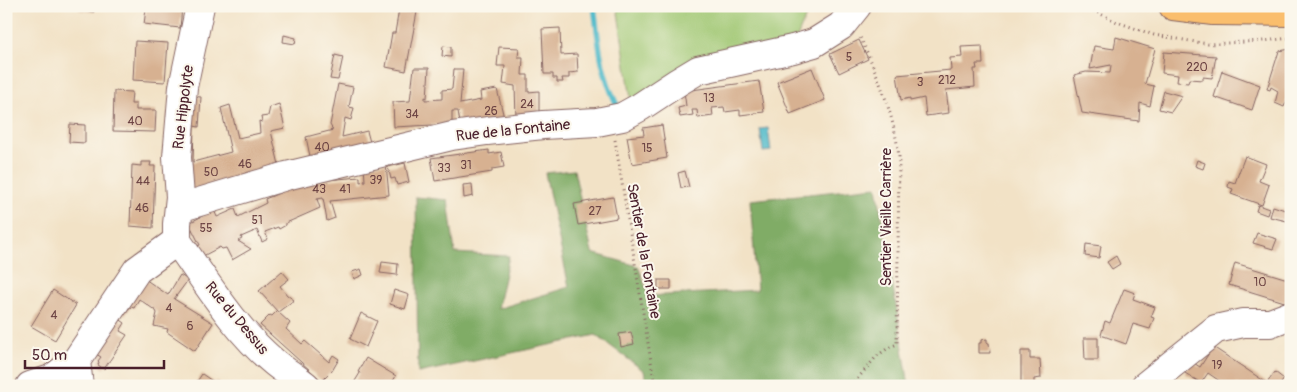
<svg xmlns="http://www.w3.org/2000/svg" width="1297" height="392" viewBox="0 0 1297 392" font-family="Pangolin,sans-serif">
<rect width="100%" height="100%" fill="#fbf7ec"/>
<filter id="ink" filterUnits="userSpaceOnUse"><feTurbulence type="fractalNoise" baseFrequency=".02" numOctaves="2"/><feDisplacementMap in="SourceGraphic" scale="10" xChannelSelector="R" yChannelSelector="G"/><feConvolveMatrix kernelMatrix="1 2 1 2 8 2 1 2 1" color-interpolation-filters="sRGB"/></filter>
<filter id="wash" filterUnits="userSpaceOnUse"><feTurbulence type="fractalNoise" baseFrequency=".0096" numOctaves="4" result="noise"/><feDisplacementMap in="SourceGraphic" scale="20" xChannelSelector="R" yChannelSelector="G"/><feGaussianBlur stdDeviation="1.12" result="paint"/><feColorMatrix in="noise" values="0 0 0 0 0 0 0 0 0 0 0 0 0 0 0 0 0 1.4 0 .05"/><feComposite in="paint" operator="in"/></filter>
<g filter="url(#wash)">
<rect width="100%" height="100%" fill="#f2e2c6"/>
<path fill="#a1c874" stroke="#767450" d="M617,6H810L796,40L631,99Z"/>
<path fill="#80ac66" stroke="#656648" d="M574,170L592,253L638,266L649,296L757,290L750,200L877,187L909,386H647L644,371L596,335L418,373L416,197L448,200L455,253L509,256L497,309L569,287L545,173Z"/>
<path fill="#4db9c9" stroke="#4c6c7a" d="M768,128L771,151L763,152L760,129Z"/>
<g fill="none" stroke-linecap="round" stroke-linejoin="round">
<path stroke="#4db9c9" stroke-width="5.5" d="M594,6C599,43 600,71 617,105"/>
</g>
<g id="blocks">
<path fill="#d7b191" d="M80,6H95L94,12L79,10Z
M136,6L182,7L180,28L144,24L146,9Z
M399,9L417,12L406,71L386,67L392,33H395Z
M560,28L561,55L577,54L578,72L569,73V78H562L563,82H557V78H553V74H544L542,29Z
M284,35L296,38L295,44L283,42Z
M1116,37L1155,49L1145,84L1154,86L1150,106L1140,103L1139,121L1082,113L1074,75L1086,72L1110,73L1111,65L1090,69L1094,46L1114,49Z
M859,40L868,59L839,73L830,54Z
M135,41L168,43L165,82L133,80Z
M443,46L451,47V57L442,56Z
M982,46L983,64H976L977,69H974L975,87L946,90L949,113L926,116L924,98L910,101V98L901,100L897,75L951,70L950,58L962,57L961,47Z
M499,47L519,48L518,57H523L522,75H528V92L539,91V116L516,118L515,86L503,84L505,66H497Z
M1291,49V101L1287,100L1284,107L1275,103L1278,91L1271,87L1270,90L1267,89L1279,51Z
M1164,52L1216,56L1212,78L1203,77V80L1189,79L1188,83L1177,82L1178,75L1162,73Z
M335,55L343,57L338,80L330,79Z
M414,68H429L427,98L425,97V100L442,99V90L452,89L454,69H463L460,104L481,100L480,92L497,89L505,122L461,129L458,111H452V124L394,127L393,102L410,101Z
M812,68L825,100L790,114L777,82Z
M1222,71L1260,85L1252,110L1214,97Z
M759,81L764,112L740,115V110L725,112L724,107L712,108L713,116L698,118L697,110H692L693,115L680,117L678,108L686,106L684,91Z
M338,84L353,87L349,107L354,108L351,120L345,118L342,137L367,131L371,146L311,161L306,137L333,130L330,125Z
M114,91L132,92L131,104H136V110H156L155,132L113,131Z
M1164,91L1182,96L1171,112L1159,109Z
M190,96L201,97L199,127L194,126L193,162L231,152L221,108L230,105L238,138L260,133L259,121L262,122L261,117L268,116L270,107L279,104L285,128L271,131L280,169L193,191L189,188Z
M70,124L85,125V143L69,142Z
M662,125L667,158L632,164L627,137L644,135L643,128Z
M489,150V154L501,152L504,167L492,169V172L435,181L431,158Z
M1245,156L1266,164L1259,181L1269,185L1262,205L1231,194L1233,189L1228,187L1229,181L1235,183Z
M1197,160L1205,163L1203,169L1195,166Z
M141,162H151L150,166H155L153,228L130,226L132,165L141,166Z
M405,163L409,182L397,185L395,178L391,179L388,167Z
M386,164L389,195L330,201L335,218L327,221L323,198L317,199L320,208L286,223V225L279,229L278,227L265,232L268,239L262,242L257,230L241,237L242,239L238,241L251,249L232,260L226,248L222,249L220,247L203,256L197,246L200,245L190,225L191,222L214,210L217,217L235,209L238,217L266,203L265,199L306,182L360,177V182L365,181L364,165Z
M685,171L689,187L681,188L678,173Z
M472,184L473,196L464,198L463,185Z
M613,197L617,218L578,225L574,204Z
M1258,205L1269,209L1267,215L1256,211Z
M1273,206L1291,212V222L1270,217Z
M1257,233L1277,239L1273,249L1253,243Z
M1086,244L1101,246L1099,258L1085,256Z
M1116,256L1120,264L1112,269L1107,262Z
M382,262L398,264L397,275L380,273Z
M1235,263L1291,280V304L1229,285Z
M361,269L363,275L354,279L352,272Z
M282,271L289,279L280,286L287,295L294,300L278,312L290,323L286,329L302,344L305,341L329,362L333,355L339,359L332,371L322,381L260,325L270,315L272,316L277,311L259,291Z
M180,275L188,280L174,299L213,323L195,351L167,332L168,329L154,326L157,313L156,311L139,299L134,308L131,307L125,315L121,312L142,277L168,295Z
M658,280H671V289H658Z
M1124,289L1135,293L1133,299L1155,307L1151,317L1154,318L1150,329L1133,324L1126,344L1101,335L1105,321L1110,323Z
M53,290L76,305L55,340L31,326Z
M394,290L409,295L405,309L390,304Z
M361,313L377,321L366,347L350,339Z
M118,318L125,323L120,331L127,335L104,369L98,365L99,362L98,361L101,357L96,354Z
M631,332L634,344L621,347L619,334Z
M1084,338H1098V360H1085Z
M987,339V343H989L990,353H979V343H981V340Z
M1213,347L1267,383L1275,372L1284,379L1279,386H1239L1237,384L1236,386H1218L1221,382L1208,373L1201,383L1185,373L1192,362L1200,367Z
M1021,351H1030V359H1040L1041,378L1034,379V386H1021Z
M366,358L396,376L390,386H352L360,373L358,372Z
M202,374L215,383L217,381L224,386H194Z"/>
</g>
</g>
<g filter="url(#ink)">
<use href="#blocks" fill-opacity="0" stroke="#856361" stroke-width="1"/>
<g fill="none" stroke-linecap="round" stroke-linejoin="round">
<g stroke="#856361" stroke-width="30">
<path id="minor" d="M179,208L286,176L452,136L487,131L543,125L597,122L622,117L640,107L678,82L698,70L793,49L814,43L841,26L857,6
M177,241V224L180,197L177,157L183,87L200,6
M177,241C207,283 235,330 275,363C285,371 296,378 306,386
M76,361L79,386
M30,386L51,379L76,361L137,270L177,241
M1145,386L1216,329L1243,323H1270L1291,315"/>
</g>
<g stroke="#856361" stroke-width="30">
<path id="major" d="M1173,6L1213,11L1291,12"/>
</g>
<path stroke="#856361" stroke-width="3" stroke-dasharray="1 4" stroke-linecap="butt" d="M1084,6L1117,22L1154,35L1208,44L1263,41L1291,38
M615,140L655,386
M851,386L877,356L888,348L897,344L899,157C894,115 878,75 860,37"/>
<use href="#minor" stroke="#fff" stroke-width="28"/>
<use href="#major" stroke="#fabe6d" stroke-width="28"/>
</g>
</g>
<g text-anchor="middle" stroke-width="4" stroke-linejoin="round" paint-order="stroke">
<g font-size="12" fill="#6d4444">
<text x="849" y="61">5</text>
<text x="1197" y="71">220</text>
<text x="947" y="84">212</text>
<text x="920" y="86">3</text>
<text x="709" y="102">13</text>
<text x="527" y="108">24</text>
<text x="491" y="115">26</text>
<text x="412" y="118">34</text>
<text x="135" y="125">40</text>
<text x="322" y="151">40</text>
<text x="647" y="152">15</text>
<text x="245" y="168">46</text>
<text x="466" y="169">31</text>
<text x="444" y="172">33</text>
<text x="211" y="176">50</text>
<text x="376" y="184">39</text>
<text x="143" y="185">44</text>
<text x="319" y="193">43</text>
<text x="345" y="193">41</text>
<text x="142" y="212">46</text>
<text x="595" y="215">27</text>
<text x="257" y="224">51</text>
<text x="206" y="232">55</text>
<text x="1260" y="286">10</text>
<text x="169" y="312">4</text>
<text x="54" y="319">4</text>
<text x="190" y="330">6</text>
<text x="1217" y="369">19</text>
</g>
<g font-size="15" fill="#4a1f2b" stroke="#fbf7ec">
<text transform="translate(183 107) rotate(-83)" y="5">Rue Hippolyte</text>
<text transform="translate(513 130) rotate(-6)" y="5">Rue de la Fontaine</text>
<text transform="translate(886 217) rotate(-90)" y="5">Sentier Vieille Carrière</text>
<text transform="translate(644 251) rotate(80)" y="5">Sentier de la Fontaine</text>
<text transform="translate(237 318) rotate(50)" y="5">Rue du Dessus</text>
</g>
</g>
<rect width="1297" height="392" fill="none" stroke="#fbf7ec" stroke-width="25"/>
<path d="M25 360v8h139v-8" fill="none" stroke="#4a1f2b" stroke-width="2.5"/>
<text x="32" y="360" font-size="15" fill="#4a1f2b" stroke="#fbf7ec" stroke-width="4" paint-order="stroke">50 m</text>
</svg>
